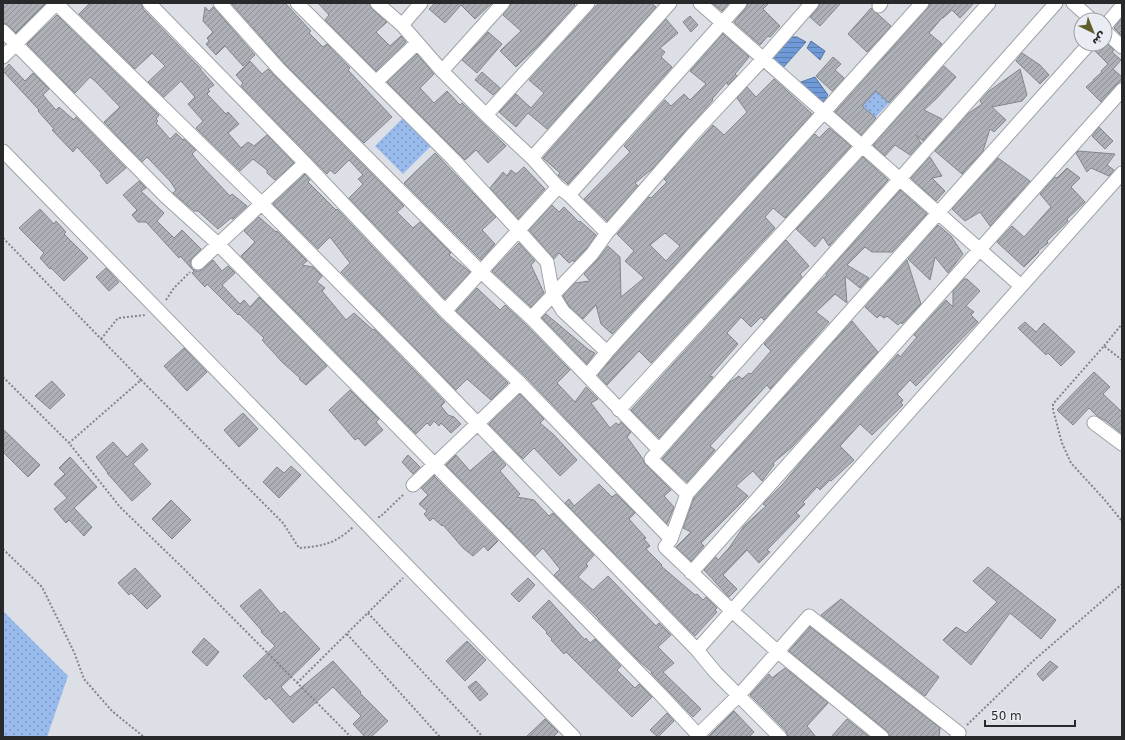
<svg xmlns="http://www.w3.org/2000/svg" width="1125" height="740" viewBox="0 0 1125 740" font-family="'DejaVu Sans','Noto Naskh Arabic',sans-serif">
<defs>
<pattern id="grass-dots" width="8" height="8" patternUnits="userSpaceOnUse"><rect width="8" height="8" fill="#98baec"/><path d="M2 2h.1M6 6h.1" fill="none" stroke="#7c97bf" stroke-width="1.8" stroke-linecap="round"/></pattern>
<pattern id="water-rules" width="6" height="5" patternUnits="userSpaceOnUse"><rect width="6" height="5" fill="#709ad7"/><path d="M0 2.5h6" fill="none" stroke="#5c7eaf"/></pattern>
<pattern id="building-hatch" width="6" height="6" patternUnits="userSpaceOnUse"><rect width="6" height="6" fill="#adb1b7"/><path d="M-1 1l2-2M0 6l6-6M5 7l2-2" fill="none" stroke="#8d9095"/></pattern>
</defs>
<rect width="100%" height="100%" fill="#dce0e6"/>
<path fill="url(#grass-dots)" d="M876,91L889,103L875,118L862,106Z
M404,117L432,145L403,174L375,146Z
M3,611L68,676L47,737H3Z"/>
<path fill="url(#water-rules)" stroke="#5a78a3" d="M787,37H797L806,42L782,69L769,58Z
M811,41L825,51L820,60L807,48Z
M815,77L828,95L821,105L798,83Z"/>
<path fill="url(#building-hatch)" stroke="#82868b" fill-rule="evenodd" d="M3,3H46L16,33L8,25L3,23Z
M90,3H141L143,9L201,69H200L214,85L208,89L210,91L207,94L226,114L228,112L239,124L228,133L241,148L248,142L254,146L267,135L294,163L275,180L267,173V170L253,159L240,171L196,128L203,121L188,104L195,97L181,81L164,97L148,82L165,66L152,53L135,69L79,14Z
M233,3H285L311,31L309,33L323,47L327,44L350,68L348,70L392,117L364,143L285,64L232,4Z
M318,3H369L372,9L387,22L376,32L390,46L401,36L406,42L376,71L325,20L329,15Z
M435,3H492L475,19L461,5L445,23L429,9Z
M512,3H573L575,5L540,44L516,67L500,51L521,31L503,15Z
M599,3H651L656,7L547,129L528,113L516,127L499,112L516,94L531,108L544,93L529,80Z
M712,3H727L728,4L722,11Z
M748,3H769L763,9L780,26L770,37L768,36L760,45L734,22L746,8Z
M820,3H841L820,26L810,17L818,8Z
M930,3H974L960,18L952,10L943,18H942L929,33L942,44L889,103L876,91L862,106L876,118L861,135L835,112L928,8Z
M205,7L209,11L213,7L255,55L243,66L225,46L216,55L206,44L209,41L207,38L213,32L203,21Z
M871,8L891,26L867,52L848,34Z
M57,15L159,115L156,119L158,121L156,123L170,139L176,133L183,140L184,139L196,150L192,154L200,164L230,196L232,194L247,206L233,219L231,218L218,229L198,211H194L173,193L176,190L170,181L147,157L142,162L104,122L120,107L95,81L90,77L75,93L27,44Z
M690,16L698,25L691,32L683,22Z
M1122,18V36L1114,28Z
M666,19L678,33L660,48L665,52L661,57L672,67L568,184L558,175L560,173L543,158Z
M488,32L502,44L477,73L462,60Z
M723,34L749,57L735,74L737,76L728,85L727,82L712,99L713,100L652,169L635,183L638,186L607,221L584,199L630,152L624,146L665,100L671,106L684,94L690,100L706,84L690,71Z
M1105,42L1114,50L1112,52L1121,60L1113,69L1122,77V80L1116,85L1101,102L1086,87L1094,80H1093L1102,72L1101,71L1108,64L1094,50L1097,44H1105Z
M1022,53L1040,65L1049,75L1040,84L1016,61Z
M417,54L434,74L420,88L434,103L447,91L460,105L462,103L506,146L488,163L476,150L465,160L387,82Z
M833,57L841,64L835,70L844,78L832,91L816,76Z
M250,61L262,74L268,69L404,206L397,212L413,228L420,222L451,253L449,255L470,272L445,299L349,198L363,184L358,179L363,175L349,160L335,174L330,170L327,174L241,86L243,83L236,75Z
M9,64L25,81L33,73L49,89L43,95L56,110L59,107L74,120L76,117L126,168L107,184L100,175L102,174L77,147L73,152L52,130L54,129L38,111L39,110L3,71Z
M944,66L956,77L936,99L924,110L942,119L923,141L916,135L921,143L910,155L895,145L885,156L873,145Z
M1020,69L1027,95L1022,101L992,107L1006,120L994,132L990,129L983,151L962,174L935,151L969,113L982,104L980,101L989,91Z
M482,72L500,88L493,95L475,80Z
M774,79L812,114L612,334L601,324L596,305L583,319L569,306L563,296L575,283L590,281L584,274L598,259L608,246L620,257L621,297L644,278L625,261L634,251L617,234L649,197L651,198L667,182L664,179L713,125L724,135L747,112L737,98L747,87L756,97ZM665,233L680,246L666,261L650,245Z
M1099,127L1113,141L1105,149L1092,136Z
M829,128L851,146L785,218L773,208L765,217L775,228L651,363L639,351L607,385L598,375L613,357L815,134L819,138Z
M1078,151L1115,154L1107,165L1114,170L1109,176L1091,168L1087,172L1076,153Z
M435,153L496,217L482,230L495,244L481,260L404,183Z
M863,157L888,180L829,246L823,237L815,247L796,229Z
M930,157L942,176L932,178L945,191L936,201L911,178Z
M998,158L1030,181L990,226L980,212L965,221L952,209Z
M524,167L545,189L518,219L490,188L503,172L507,176L511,170L516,174Z
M1067,168L1080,178L1071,187L1085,202L1067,219L1068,221L1047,241L1048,243L1038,251L1039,252L1024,267L997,242L1012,226L1024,237L1051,207L1040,194L1055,177L1057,178Z
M305,174L310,180L308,182L336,210L337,209L439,317L508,383L491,400L467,379L456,390L341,272L350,263L330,237L318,249L273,204Z
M139,181L146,188L141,191L164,213L157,221L174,238L182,230L201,249L191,260L190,265L192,269L196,271H200L213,260L222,271L228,266L235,273L222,285L240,304L244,300L250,307L259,297L327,366L306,385L299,379L300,378L283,363L262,340L264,338L239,314L238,315L207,284L205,287L192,273L194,271L180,256L179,258L146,222H138L132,215L137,210L123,195Z
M900,190L927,214L892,252H872L865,247L847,265L869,278L860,288L845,276L847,303L835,294L816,312L829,322L770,389L767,385L710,446L715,450L687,482L662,459L730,382L739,376L742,379L749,373L751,374L771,351L764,344L817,284L827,275L826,274Z
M552,205L559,212L564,207L579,222L580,221L596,235L586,249L574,262L573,260L569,263L559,253L554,259L529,230Z
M40,209L54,224L56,221L66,232L64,234L88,258L64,281L51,268L50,269L40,258L44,253L19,228Z
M259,217L276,232L277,231L307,261L302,265L313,267L322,276L317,282L325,288L322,291L346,320L354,313L373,330L374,329L445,402L441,406L448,415L454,417L461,424L451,433L441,423L439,426L434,421L430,426L427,423L416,434L241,256L255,242L244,231Z
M938,225L951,236L963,254L948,273L935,257L930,280L908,259Z
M786,240L809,266L800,274L802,277L764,320L761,317L751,327L741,317L727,333L738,344L710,376L713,377L659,438L631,410Z
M519,243L535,261L531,265L544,293L531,307L492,271Z
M907,260L921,304L902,324L901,322L898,325L887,316L884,318L880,315L877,318L865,307Z
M106,268L119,282L109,291L96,277Z
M964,279H967L980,291L966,306L974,312L971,315L978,322L916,386L910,380L897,394L903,400L901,403L903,405L872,435L860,424L840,446L854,460L831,481L830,480L820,490L817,487L803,502L805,504L796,513L800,516L767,550L770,552L759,563L747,550L723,575L737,589L729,597L704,570L716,557L718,560L729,548L744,526L766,506L763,504L783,484L805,457L889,364L898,354L900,357L917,337L914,335L946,300L953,307V291Z
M477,288L500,310L505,305L525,324L570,370L557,383L575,402L586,387L598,399L591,403L610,428L616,423L619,425L621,422L631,432L627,437L643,459L645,464L671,490L664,496L674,507L667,524L526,377L456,311Z
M546,314L589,350L595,353L587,364L542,318Z
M852,321L878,352L792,447L773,463L774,465L762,481L753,471L736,486L748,496L701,543L704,546L691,561L676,547L691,532L683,528L694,498Z
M1025,322L1036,332L1044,323L1075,352L1061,366L1048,353L1046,355L1018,328Z
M184,348L207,372L187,391L164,366Z
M1094,372L1110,387L1103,394L1122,412V434L1106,421L1097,416L1089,408L1073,425L1057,410Z
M52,381L65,395L50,409L35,396Z
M350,390L379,419L376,422L383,430L365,446L358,438L355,440L329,410Z
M520,394L544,419L540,423L554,435L577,460L560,476L534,448L523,459L489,424Z
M243,413L258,429L239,447L224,430Z
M3,429L40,465L28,477L3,452Z
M113,442L127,457L142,443L148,450L133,464L151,484L132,501L107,473H108L96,457Z
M493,451L506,465L500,471L520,494L517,497L534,500L549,516L553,513L594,555L586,564L588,566L578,577L593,590L608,576L656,626L659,623L671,635L658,647L674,663L663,672L701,709L693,717L651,673L652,672L639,661L598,619H599L554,575L560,569L543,548L535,556L510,530L511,528L509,529L446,465L456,455L470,471Z
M408,455L420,467L413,474L402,462Z
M70,457L97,487L74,508L92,527L84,536L69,520L66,523L54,509L67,498L54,484L65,474L59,468Z
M291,466L301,475L279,498L263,482L277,467L284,473Z
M434,476L498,541L488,551L484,546L473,556L463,548L443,525L442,526L433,518L430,521L424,514L427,511L419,504L428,495L421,488Z
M599,484L612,497L616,494L635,513L629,519L646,538L644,539L650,546L646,549L662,565L661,566L695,595L697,594L703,600L706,597L717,608L715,610L717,612L695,636L565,503L569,499L574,506Z
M171,500L191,520L172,539L152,519Z
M988,567L1056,620L1041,639L1010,613L971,665L943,640L956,627L966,633L997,602L973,581Z
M135,568L161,596L147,609L131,593L129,595L118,583Z
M528,578L535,585L519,602L511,594Z
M260,589L281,614L284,611L320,649L281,687L290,697L333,661L361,692L360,693L388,721L371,737H365L353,724L361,716L333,687L293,723L269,697L266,700L243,676L275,646L261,632L262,631L240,606Z
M841,599L939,677L925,696L821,615Z
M549,600L585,640L586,638L590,643L595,639L621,666L617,670L635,688L639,684L652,697L632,717L566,652L564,654L551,640L552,639L546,633L547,632L532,617Z
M810,627L940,728L939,737H890L887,731L789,651Z
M204,638L219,652L207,666L192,652Z
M467,641L486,660L465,681L446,661Z
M1050,661L1058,667L1043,681L1037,674Z
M785,668L828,703L807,726L816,737H788L786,731L750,695L769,674L772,678Z
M476,681L488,694L480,701L468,687Z
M734,711L754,732L749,737H708Z
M667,713L674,721L658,737L650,730Z
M545,719L558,732L553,737H526Z
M847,719L869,737H831Z"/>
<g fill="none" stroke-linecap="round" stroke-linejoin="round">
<g stroke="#9ea1a7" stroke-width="15">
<path id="minor" d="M56,3L261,203L413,357L697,650L716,673L780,737
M149,3L305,163L445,311L520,383L671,539
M220,3L279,69L481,272L531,318L659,450
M297,3L453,159L519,231L547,262L553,295L563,311L607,352
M377,3L402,25L442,71L486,115L532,158L558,187L569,195L607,233
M700,3L1021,286
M1073,3L1092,20
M879,6L881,3
M402,25L421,3
M1105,26L1122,6
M3,31L165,196L218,244L660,694L700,737
M1105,31L1122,47
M3,57L57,3
M442,71L503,3
M376,82L417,43
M486,115L588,3
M3,151L574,737
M532,158L670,3
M569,195L740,3
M198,263L305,163
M445,311L558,187
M531,318L592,254L607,233L693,134L763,59L812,3
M587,376L607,352L824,112L922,3
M619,410L862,146L989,3
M1094,423L1122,444
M413,485L520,383
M687,494L1089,44
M691,573L1122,90
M697,650L1122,173
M698,735L741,693L809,616L959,733L957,737
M882,737L778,652L732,611L665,547L671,539L687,494L651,459L1056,3"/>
</g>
<path stroke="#818488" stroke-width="2" stroke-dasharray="2 2" stroke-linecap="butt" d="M3,238L141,380L69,443L120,507L184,569L351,737
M166,300L174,288L190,272
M101,339L118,318L146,315
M1104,346L1122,324
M1122,360L1104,346L1053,404V410L1062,443L1071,463L1104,499L1122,521
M3,377L69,443
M141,380L283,523L299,548C323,546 335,544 353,527
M378,517H380L404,494
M3,549L42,587L74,652L84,679L112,711L144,737
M368,613L483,737
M347,634L440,737
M297,683L403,578
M967,725L1033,661L1122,584"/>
<use href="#minor" stroke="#fff" stroke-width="13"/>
</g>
<rect width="1125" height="740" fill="none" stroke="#27292b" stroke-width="8"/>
<g transform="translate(1093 32) rotate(137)"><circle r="19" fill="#e9edf3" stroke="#9b9fa3"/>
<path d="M0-3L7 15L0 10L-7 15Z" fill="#605e2b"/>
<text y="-6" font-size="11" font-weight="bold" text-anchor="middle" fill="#27292b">ش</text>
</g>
<path d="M985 720v6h90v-6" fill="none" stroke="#27292b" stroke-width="2"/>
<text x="991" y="720" font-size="12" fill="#27292b" stroke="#e9edf3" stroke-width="3" paint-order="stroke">50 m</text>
</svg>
